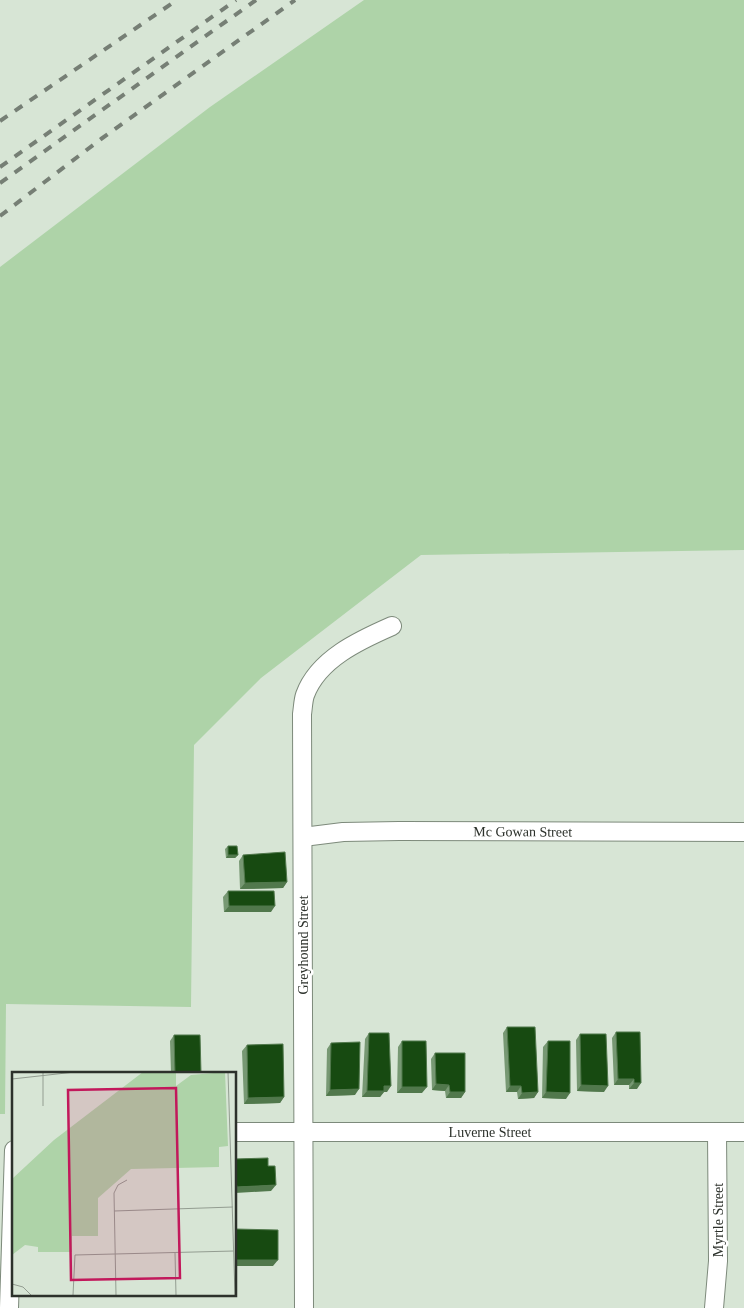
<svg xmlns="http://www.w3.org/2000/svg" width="744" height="1308" viewBox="0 0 744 1308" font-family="Georgia,serif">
<rect width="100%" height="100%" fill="#d7e5d5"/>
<path fill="#aed3a8" d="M364,0H744V550L421,555L261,678L194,745L191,1007L6,1004L5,1114H0V267L210,107Z"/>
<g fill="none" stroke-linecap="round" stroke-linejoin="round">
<g stroke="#7d8a7b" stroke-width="20">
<g id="minor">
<path id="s1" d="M303,837L343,832L399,831L744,832"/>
<path id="s2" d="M235,1132H744"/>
<path d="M9,1308L14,1150"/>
<path d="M304,1308L302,714C303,708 303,701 305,695C318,659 360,640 392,626"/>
<path d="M714,1308L718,1261L717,1132"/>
</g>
</g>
<use href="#minor" stroke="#fff" stroke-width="18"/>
<path stroke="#767f75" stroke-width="4" stroke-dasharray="9 9" stroke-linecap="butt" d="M0,121L177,0
M0,167L236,0
M0,183L256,0
M0,216L101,139L295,0"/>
</g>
<path fill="#779873" d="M228,846L238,855L235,858H226L225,849Z
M243,855L287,882L283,888L240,889L239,861Z
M228,891L271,912H224L223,897Z
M507,1027L538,1092L534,1098L518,1099L517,1092H506L503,1033Z
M616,1032L637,1089H629V1085H614L612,1038Z
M369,1033L387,1092H384L380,1097H362L365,1039Z
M580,1034L604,1092L577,1091L576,1040Z
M174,1035L201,1073H171L170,1041Z
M402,1041L422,1093H397L398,1047Z
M548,1041L566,1099L542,1098L543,1047Z
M331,1043L355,1095L326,1096L327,1049Z
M247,1045L284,1097L280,1103L244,1104L242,1051Z
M435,1053L465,1092L461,1098H446L445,1091L432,1090L431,1059Z"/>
<path fill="#51784c" d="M228,855H238L235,858H226Z
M287,882L283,888L240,889L245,883Z
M229,906H275L271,912H224Z
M618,1079H634L629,1085H614Z
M634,1083H641L637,1089H629Z
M436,1084L449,1085L445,1091L432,1090Z
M581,1085L608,1086L604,1092L577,1091Z
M384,1086H391L387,1092H384L380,1097H362L367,1091Z
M510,1086H521L517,1092H506Z
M402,1087H427L422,1093H397Z
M359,1089L355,1095L326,1096L330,1090Z
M450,1092H465L461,1098H446Z
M538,1092L534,1098L518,1099L522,1093Z
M546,1092L570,1093L566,1099L542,1098Z
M284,1097L280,1103L244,1104L248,1098Z
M276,1185L271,1191L235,1193V1190L237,1187Z
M235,1260H278L273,1266H235Z"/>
<path fill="#174a11" stroke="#51784c" d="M228,846H237L238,855H228Z
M285,852L287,882L245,883L243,855Z
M228,891H274L275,906H229Z
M507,1027H535L538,1092L522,1093L521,1086H510Z
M616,1032H640L641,1083H634V1079H618Z
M369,1033H389L391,1086H384V1091H367Z
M580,1034H606L608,1086L581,1085Z
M174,1035H200L201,1073H175Z
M402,1041H426L427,1087H402Z
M548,1041H570V1093L546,1092Z
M360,1042L359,1089L330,1090L331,1043Z
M283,1044L284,1097L248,1098L247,1045Z
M435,1053H465V1092H450L449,1085L436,1084Z
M268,1158V1166H275L276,1185L237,1187L236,1182H235V1159Z
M235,1229L278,1230V1260H235Z"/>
<g text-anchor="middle" stroke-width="5" stroke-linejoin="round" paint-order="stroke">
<g font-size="14" fill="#2c312b" stroke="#fff">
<text dy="5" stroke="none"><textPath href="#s1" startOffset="220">Mc Gowan Street</textPath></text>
<text transform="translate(303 945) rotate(-90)" y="5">Greyhound Street</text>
<text dy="5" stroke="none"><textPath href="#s2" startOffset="255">Luverne Street</textPath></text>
<text transform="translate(718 1220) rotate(-90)" y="5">Myrtle Street</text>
</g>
</g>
<g transform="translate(12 1072)">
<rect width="224" height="224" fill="#d7e5d5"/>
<path d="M131,0H164V14L179,3L213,0L216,74L207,75V95L119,97L86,126V164H60V180H26V175L13,173L0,183V107L42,68Z" fill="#aed3a8"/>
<path fill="none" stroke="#939d91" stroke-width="1" d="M216,0L223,223M0,7L63,0M31,34V1M102,139L221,135M163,181L164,223M0,212L11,215L19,223M61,223L63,183L222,179M104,223L102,121L106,113L115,108"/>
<path fill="#c2185b" fill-opacity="0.15" stroke="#c2185b" stroke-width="2.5" d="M164,16L168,206L59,208L56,18Z"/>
<rect width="224" height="224" fill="none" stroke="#2c312b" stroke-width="2.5"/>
</g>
</svg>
